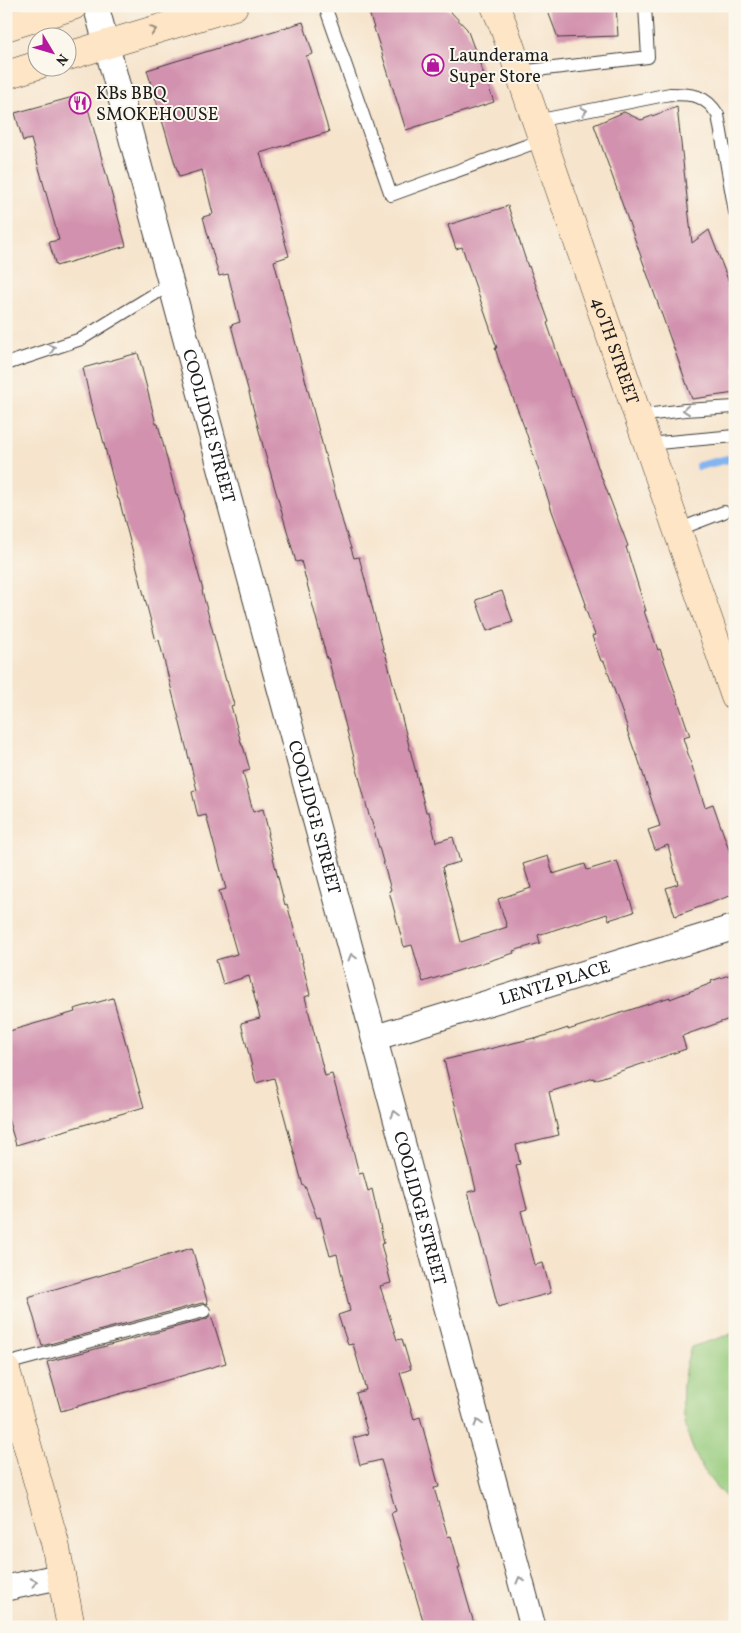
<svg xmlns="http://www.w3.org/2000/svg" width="741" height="1633" viewBox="0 0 741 1633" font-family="Vollkorn,serif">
<rect width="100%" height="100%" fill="#fbf7ec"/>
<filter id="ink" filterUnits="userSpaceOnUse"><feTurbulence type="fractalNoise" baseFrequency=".02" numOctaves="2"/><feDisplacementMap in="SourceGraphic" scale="10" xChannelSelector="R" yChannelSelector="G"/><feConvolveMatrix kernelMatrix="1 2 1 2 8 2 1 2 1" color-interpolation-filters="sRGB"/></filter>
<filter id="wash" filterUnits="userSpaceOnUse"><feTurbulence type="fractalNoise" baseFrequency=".0096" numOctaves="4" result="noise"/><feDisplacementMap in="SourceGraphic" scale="20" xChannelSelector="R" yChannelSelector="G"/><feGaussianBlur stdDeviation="1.12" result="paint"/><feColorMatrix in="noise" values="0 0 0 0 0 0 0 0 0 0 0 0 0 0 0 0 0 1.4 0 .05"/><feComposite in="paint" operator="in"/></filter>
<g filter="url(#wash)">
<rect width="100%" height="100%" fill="#f6e4cc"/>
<path fill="#96cb7d" stroke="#59744c" d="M735,1333V1505C695,1473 675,1421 685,1370C686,1362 689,1355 691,1347Z"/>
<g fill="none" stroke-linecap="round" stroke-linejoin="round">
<path stroke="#84b5f0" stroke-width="8" d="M699,466L728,459"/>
</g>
<g id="blocks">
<path fill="#d291ae" d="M367,6H444L449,10L467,29L494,102L406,130Z
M546,6H616L618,36L558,38Z
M303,22L313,54L306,56L329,132L260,153L289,256L274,261L343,523L354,558L359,557L384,652H385L426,812H429L436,842L453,837L460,862L442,867L461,942L507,927L498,899L531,888L523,864L548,856L553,874L585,864L587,870L617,861L634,912L609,920L607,914L577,924L576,923L538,935L540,943L513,951L514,953L498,958L423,982L412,945L404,947L389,891L391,890L371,819H370L328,658L327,659L301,561L296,562L266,457L231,325L240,322L228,274L219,276L203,217L213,214L202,170L179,177L147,70Z
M84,94L126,246L56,266L49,242L59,240L31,139L23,141L15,113Z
M677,107L692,243L709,230L735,298V393L692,399L594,125L624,112L641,120Z
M508,206L528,267L529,266L549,322L547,323L572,396L573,395L600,473L628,546L626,547L646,611H644L658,650L660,649L690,736L683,738L705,807L713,804L735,867V894L675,916L666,888L678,884L668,845L655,850L648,830L660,826L637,755H636L627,730L628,729L604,661H601L592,636L595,635L584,605L586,604L552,511L525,429L500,364L495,348H497L473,279L462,247L456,249L448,225Z
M138,353L156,424H158L176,494H177L184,518L183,519L203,590L202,591L226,681H227L234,705L231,706L242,746H243L250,770L243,772L253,812L263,809L269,834H267L285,905L287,904L303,962H302L310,995L305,997L325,1076L332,1074L349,1134L359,1174L363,1173L368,1191L372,1189L384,1243L381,1244L391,1283L380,1286L397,1340L402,1339L411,1369L400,1373L414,1419L420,1417L439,1487L434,1488L448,1537L451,1536L460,1567L458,1568L475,1627H425L391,1513L396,1511L381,1460L360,1465L353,1438L368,1434L356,1393L366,1390L353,1344L348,1345L338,1315L350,1311L337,1254L330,1256L320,1217L317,1218L305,1186H303L274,1078L256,1083L241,1023L260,1018L249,976L223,984L216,960L237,954L219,891L226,889L206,815L198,817L192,792L197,790L159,640L156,641L119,499H118L100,428L98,429L91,404L83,368Z
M502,591L513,622L487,631L476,600Z
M735,973V1017L682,1036L686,1049L594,1080V1078L549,1092L559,1135L516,1145L520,1164L516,1165L527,1209L521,1211L535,1265L543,1263L551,1293L498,1307L468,1192L476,1190L444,1060L534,1038L535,1039L568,1028V1030L670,997V999L712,983L711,981Z
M113,998L144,1107L16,1145L6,1112V1032L75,1012L74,1009Z
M192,1248L208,1304L202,1303L42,1346L28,1297Z
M211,1315L226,1363L61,1411L47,1362L206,1319Z"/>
</g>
</g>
<g filter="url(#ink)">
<use href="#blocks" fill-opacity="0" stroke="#3d3a36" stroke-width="1"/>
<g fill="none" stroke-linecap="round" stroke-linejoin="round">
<g stroke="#3d3a36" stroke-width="14">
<path id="lane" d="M325,6L391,195L542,140
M519,72L648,57L645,6
M536,121L670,94C692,94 705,94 718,115L735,212
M6,364L81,339L171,284
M638,416L685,410L735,407
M647,444L735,436
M677,530L724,512
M6,1364L204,1311"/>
</g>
<g stroke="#3d3a36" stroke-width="27">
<g id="street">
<path id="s1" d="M96,6L533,1627"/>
<path id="s2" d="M374,1038L735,927"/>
<path d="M6,1588L62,1576"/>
</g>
</g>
<g stroke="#3d3a36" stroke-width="29">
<g id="secondary">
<path id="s3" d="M495,6L503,25L735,697"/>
<path d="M6,27L73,6"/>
<path d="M68,56L234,6"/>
<path d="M6,75L38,65"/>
<path d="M6,1370L55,1543L71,1627"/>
</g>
</g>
<use href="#lane" stroke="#fff" stroke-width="12"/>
<use href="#street" stroke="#fff" stroke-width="25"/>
<use href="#secondary" stroke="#fde5c5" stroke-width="28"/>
</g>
<defs><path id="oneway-chevron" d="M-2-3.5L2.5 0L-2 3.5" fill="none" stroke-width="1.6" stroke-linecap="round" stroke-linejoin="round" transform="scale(1.25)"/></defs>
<use stroke="#988b79" href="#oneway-chevron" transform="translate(153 30) rotate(-17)"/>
<g stroke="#999">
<use href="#oneway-chevron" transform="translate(584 111) rotate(-12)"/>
<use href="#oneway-chevron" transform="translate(52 348) rotate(-19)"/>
<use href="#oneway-chevron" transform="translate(686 410) rotate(175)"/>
<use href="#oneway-chevron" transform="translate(352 957) rotate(-105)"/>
<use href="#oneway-chevron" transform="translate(395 1114) rotate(-105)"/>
<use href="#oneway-chevron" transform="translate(478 1423) rotate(-105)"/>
<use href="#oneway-chevron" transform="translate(520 1580) rotate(-105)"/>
<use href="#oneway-chevron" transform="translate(34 1582) rotate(-12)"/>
</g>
</g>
<defs>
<g id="shop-ring" transform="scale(1.125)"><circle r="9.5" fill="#fbf7ec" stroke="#b5179e" stroke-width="1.5"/><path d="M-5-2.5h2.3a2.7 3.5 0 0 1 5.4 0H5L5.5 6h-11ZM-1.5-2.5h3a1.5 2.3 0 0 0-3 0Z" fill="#b5179e"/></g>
<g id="restaurant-ring" transform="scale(1.125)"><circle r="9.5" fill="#fbf7ec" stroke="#b5179e" stroke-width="1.5"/><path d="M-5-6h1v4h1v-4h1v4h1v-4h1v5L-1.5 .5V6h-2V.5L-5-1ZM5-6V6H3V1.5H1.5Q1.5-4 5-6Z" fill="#b5179e"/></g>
</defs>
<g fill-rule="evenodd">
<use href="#shop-ring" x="433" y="65"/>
<use href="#restaurant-ring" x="80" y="103"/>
</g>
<g text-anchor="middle" stroke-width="4" stroke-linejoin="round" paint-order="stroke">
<g font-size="18" fill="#1c1c1c" stroke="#fbf7ec" text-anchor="start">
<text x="449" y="61">Launderama<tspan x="449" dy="21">Super Store</tspan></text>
<text x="96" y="99">KBs BBQ<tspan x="96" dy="21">SMOKEHOUSE</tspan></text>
</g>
<g font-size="18" fill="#1c1c1c" stroke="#fbf7ec">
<text dy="6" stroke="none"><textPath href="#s3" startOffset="365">40TH STREET</textPath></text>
<text dy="6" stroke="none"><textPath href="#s1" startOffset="435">COOLIDGE STREET</textPath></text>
<text dy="6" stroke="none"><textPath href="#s1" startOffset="840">COOLIDGE STREET</textPath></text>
<text dy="6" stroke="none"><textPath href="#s2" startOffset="189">LENTZ PLACE</textPath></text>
<text dy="6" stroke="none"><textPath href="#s1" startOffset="1245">COOLIDGE STREET</textPath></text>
</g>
</g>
<rect width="741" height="1633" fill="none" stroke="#fbf7ec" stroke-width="25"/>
<g transform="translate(52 52) rotate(128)"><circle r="24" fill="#fbf7ec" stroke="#a29f99"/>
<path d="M0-4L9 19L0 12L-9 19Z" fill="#b5179e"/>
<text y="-8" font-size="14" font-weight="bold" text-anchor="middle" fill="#1c1c1c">N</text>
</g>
</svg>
